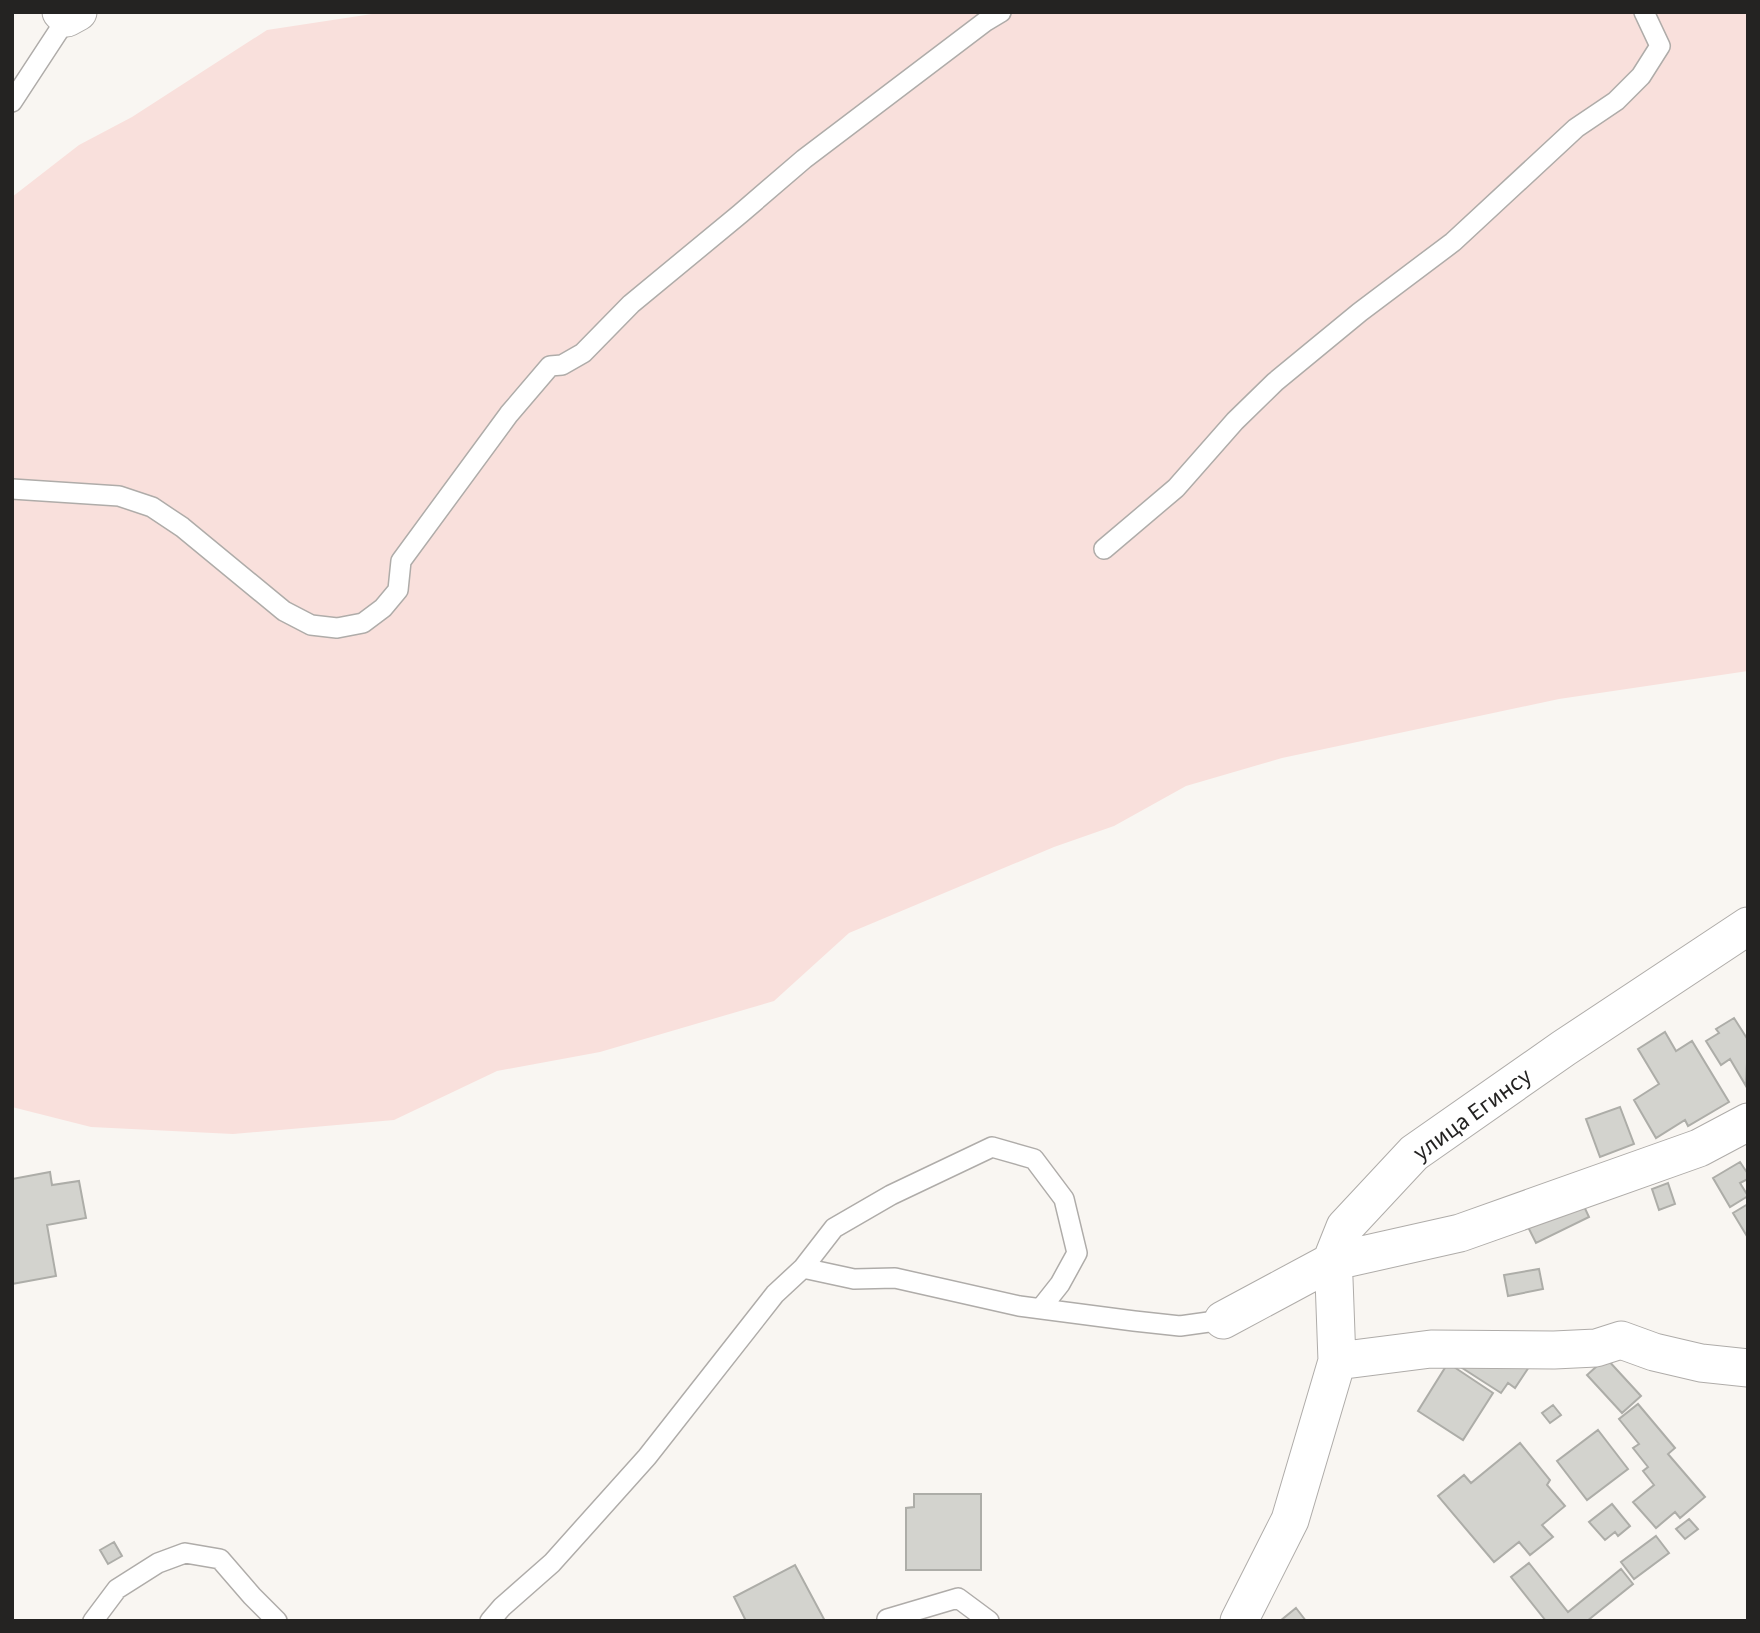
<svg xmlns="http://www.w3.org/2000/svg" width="1760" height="1633" viewBox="0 0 1760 1633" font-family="'Source Sans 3',sans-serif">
<rect width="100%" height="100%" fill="#f9f6f2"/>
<path fill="#f9e0dc" d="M385,12H1748V671L1559,699L1282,758L1186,786L1114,826L1054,847L849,933L774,1001L600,1052L497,1071L394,1120L233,1134L91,1127L12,1107V197L79,145L132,117L267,30Z"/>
<path fill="#d3d3ce" stroke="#adada8" stroke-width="2" d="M1734,1018L1748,1040L1746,1086L1730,1059L1721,1065L1706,1041L1719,1033L1716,1029Z
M1665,1032L1676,1051L1692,1041L1729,1102L1688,1126L1685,1120L1656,1138L1634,1100L1659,1084L1638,1049Z
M1620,1107L1634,1144L1600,1157L1586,1119Z
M1740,1162L1748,1174V1179L1740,1183L1748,1196L1730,1207L1713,1178Z
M50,1172L52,1185L79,1181L86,1218L47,1225L56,1276L12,1284V1179Z
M1668,1183L1675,1204L1659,1210L1652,1189Z
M1582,1202L1589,1217L1536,1243L1528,1227Z
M1748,1204V1238L1733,1213Z
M1539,1269L1543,1289L1508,1296L1504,1275Z
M1606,1358L1641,1396L1622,1413L1587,1375Z
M1448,1363L1493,1393L1463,1440L1418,1411Z
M1456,1364H1531L1515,1388L1508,1383L1501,1393Z
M1638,1404L1675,1448L1668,1454L1705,1497L1680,1518L1675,1512L1656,1528L1633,1502L1654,1485L1643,1471L1648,1467L1633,1448L1639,1444L1619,1419Z
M1553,1405L1561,1415L1550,1423L1542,1413Z
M1598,1430L1628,1469L1587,1500L1557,1461Z
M1520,1443L1550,1480L1547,1485L1565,1506L1542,1525L1553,1537L1530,1555L1519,1542L1494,1562L1438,1496L1464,1475L1471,1483Z
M914,1494H981V1570H906V1508L914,1507Z
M1612,1504L1630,1526L1618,1536L1615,1532L1605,1540L1589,1522Z
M1689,1519L1698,1529L1685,1539L1676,1529Z
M1656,1536L1669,1553L1634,1579L1621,1562Z
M114,1542L122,1556L108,1564L100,1550Z
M1529,1563L1568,1612L1621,1569L1633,1584L1587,1621H1546L1511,1577Z
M795,1565L825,1621H746L734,1597Z
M1296,1608L1306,1621H1280Z"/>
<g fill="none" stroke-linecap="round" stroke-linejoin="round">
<g stroke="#afaca9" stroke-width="22">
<path id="lane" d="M12,102L67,18
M12,489L119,496L152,507L182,527L284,611L311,625L337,628L363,623L383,608L398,590L401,561L509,414L550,366L562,365L583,353L631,304L740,214L804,159L986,21L1001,12
M1104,549L1176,488L1235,421L1275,382L1360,312L1453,242L1576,128L1616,101L1641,76L1660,46L1644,12
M803,1268L834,1228L891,1195L992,1147L1034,1159L1064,1199L1077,1253L1060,1284L1041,1308
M887,1619L958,1598L989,1621
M93,1621L117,1589L158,1563L185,1553L220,1559L252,1596L277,1621
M490,1621L502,1607L552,1563L647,1457L775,1294L803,1268L854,1279L895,1278L1019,1306L1134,1321L1180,1326L1223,1320"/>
</g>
<g stroke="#afaca9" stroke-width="39">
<path id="street" d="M61,12L67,18L78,12
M1223,1320L1331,1262L1460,1233L1699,1148L1748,1122
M1337,1361L1431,1349L1554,1350L1596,1348L1621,1340L1654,1352L1701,1363L1748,1368
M1239,1621L1290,1520L1337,1361L1334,1279L1331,1262L1345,1227L1414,1153L1564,1048L1748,926"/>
</g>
<use href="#lane" stroke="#fff" stroke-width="19"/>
<use href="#street" stroke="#fff" stroke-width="37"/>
</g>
<g text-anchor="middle" stroke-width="5" stroke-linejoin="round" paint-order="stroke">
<g font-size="24" fill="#242322" stroke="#fff">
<text transform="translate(1472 1114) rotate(-36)" y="8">улица Егинсу</text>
</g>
</g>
<rect width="1760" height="1633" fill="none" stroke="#242322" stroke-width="28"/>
</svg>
